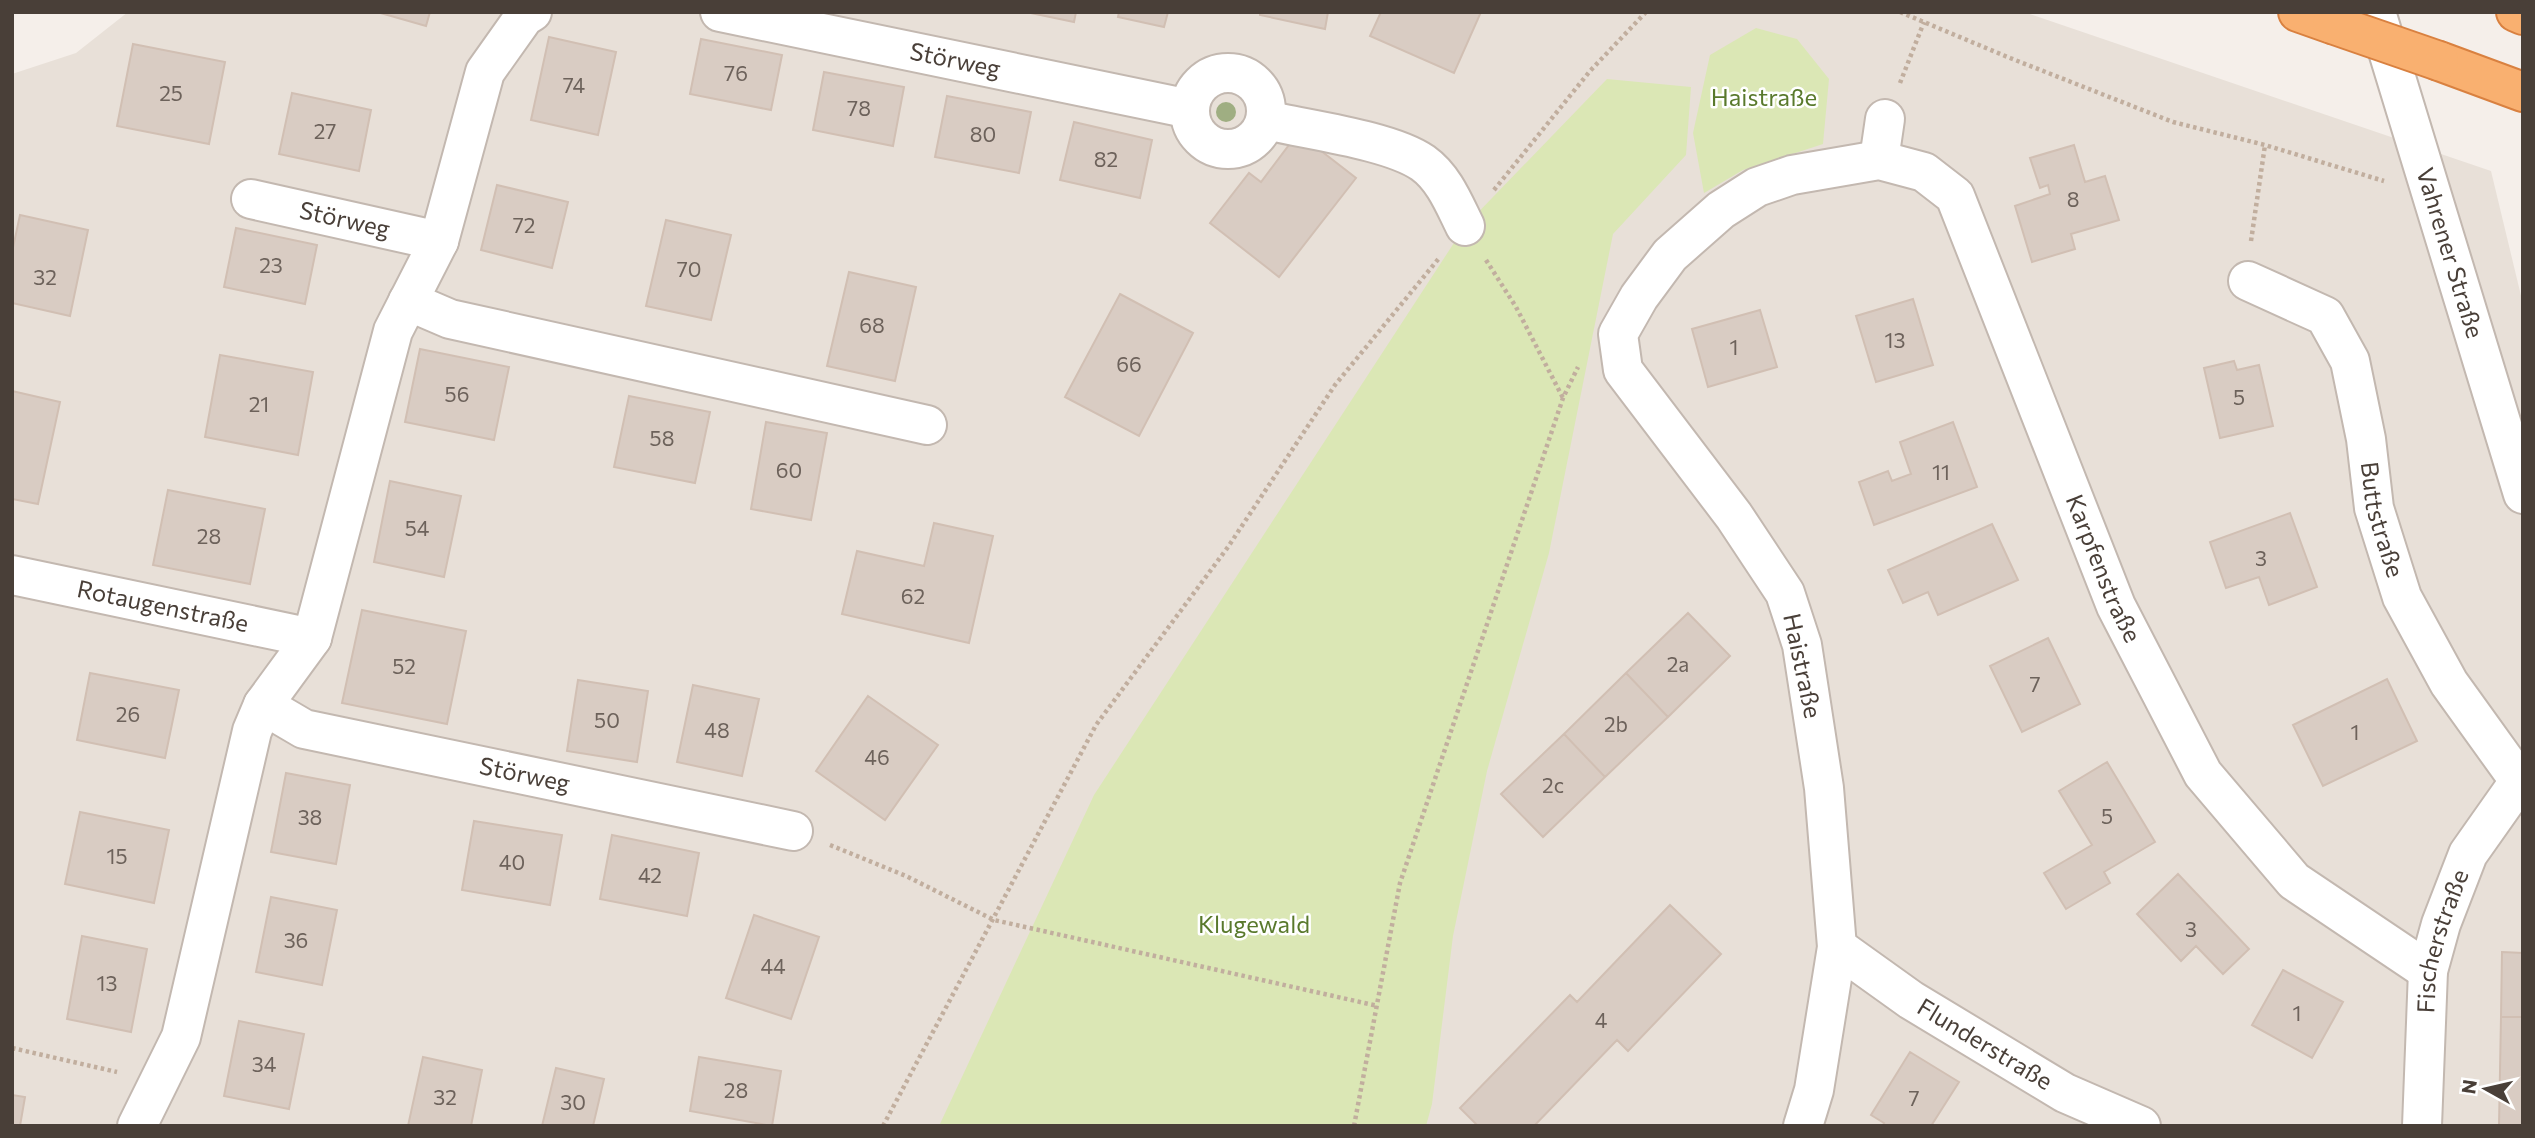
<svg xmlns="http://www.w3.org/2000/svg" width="2535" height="1138" viewBox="0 0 2535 1138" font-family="Commissioner,sans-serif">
<rect width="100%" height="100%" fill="#f5efea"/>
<path fill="#e8e0d8" d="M128,12H2024L2491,171L2523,304V1126H12V74L76,53Z"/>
<path fill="#dbe7b5" d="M1756,28L1797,39L1829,79L1823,144L1743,170L1704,193L1693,133L1710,55Z
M1607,79L1691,87L1686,155L1613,234L1549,553L1487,771L1453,936L1432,1104L1426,1126H939L1094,795L1465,226Z"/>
<path fill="#d9ccc3" stroke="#d1bfb3" stroke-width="2" d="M377,12H430L426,26Z
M1026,12H1076L1074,22Z
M1119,12H1168L1164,27L1118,17Z
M1260,12H1328L1325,29L1260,15Z
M1381,12H1481L1454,73L1370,36Z
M549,37L616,52L598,135L531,120Z
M701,39L782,55L771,110L690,94Z
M133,44L225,62L209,144L117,126Z
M824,72L904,87L893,146L813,130Z
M292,93L371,110L359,171L279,154Z
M947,96L1031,112L1019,173L935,157Z
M1074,122L1152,140L1140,198L1060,180Z
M1298,133L1356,178L1279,277L1210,223L1249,173L1261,182Z
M2074,145L2085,182L2105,176L2119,220L2071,234L2075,249L2032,262L2015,206L2050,194L2048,185L2040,188L2030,158Z
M497,185L568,202L552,268L481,250Z
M20,215L88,230L70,316L12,303V252Z
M666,220L731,235L711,320L646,306Z
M236,228L317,245L305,304L224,287Z
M849,272L916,287L895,381L827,366Z
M1120,294L1193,333L1139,436L1065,397Z
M1913,299L1933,365L1876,382L1856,316Z
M1760,310L1777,367L1708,387L1692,329Z
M420,349L509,367L494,440L405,422Z
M220,355L313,372L298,455L205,437Z
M2234,361L2237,370L2259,365L2273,426L2220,438L2204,368Z
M12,391L60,402L38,504L12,499Z
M629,396L710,412L695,483L614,467Z
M766,422L827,433L811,520L751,509Z
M1953,422L1977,487L1874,525L1859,482L1888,471L1892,481L1911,474L1900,442Z
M390,481L461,496L444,577L374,562Z
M168,490L265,509L250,584L153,565Z
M2290,513L2317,587L2269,605L2259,577L2226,588L2210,542Z
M934,523L993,536L969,643L842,614L857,551L924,566Z
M1992,524L2018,580L1938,615L1928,592L1903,603L1888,570Z
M362,610L466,631L447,724L342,703Z
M1688,613L1730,656L1668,717L1626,673Z
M2048,638L2080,704L2022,732L1990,666Z
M90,673L179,690L165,758L77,740Z
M1626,673L1668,717L1605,777L1564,734Z
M2387,679L2417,741L2323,786L2293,725Z
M578,680L648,691L637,762L567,751Z
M693,685L759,699L742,776L677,762Z
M868,696L938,745L885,820L816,771Z
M1564,734L1605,777L1543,837L1501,794Z
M2107,762L2155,842L2104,872L2110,883L2066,909L2044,873L2092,845L2059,791Z
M286,773L350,785L336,864L271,852Z
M80,812L169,830L154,903L65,884Z
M474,821L562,835L550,905L462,890Z
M612,835L699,853L687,916L600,899Z
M2178,874L2249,949L2223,974L2196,946L2181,961L2137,914Z
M271,897L337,910L322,985L256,972Z
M1670,905L1721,954L1628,1051L1617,1040L1534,1126H1478L1460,1108L1570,995L1577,1002Z
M754,915L819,937L791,1019L726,998Z
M82,936L147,949L131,1032L67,1019Z
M2502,952L2523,953V1017H2501Z
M2283,970L2343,1002L2312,1058L2252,1025Z
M2501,1017H2523V1126H2499Z
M239,1021L304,1034L289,1109L224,1096Z
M1910,1052L1959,1082L1931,1126H1882L1884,1123L1871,1115Z
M423,1057L482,1070L471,1126H408Z
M699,1057L781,1071L772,1126L690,1111Z
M556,1068L604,1079L593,1126H542Z
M12,1095L25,1097L20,1126H12Z"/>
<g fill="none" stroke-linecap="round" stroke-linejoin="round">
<g stroke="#c3b8b0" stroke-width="42">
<g id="minor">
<path id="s1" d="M720,12L1190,109"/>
<path id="s2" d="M2376,12L2523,494"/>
<circle cx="1228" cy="111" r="38"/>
<path d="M1266,120C1308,130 1390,140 1423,163C1444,178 1454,204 1465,226"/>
<path d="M1879,160L1885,119"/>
<path id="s3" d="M251,199L439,241"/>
<path id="s4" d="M2248,281L2325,316L2350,361L2366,439L2374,508L2402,597L2449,683L2518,779"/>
<path d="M408,301L450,319L927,425"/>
<path id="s5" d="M12,575L312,638"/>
<path id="s6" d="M263,705L304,729L793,831"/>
<path id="s7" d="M1837,947L1911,1000L2065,1093L2141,1126"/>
<path d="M137,1126L181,1037L252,731L263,705L312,638L393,331L439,241L485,72L524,17L532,12"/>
<path id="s8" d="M1803,1126L1814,1090L1837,947L1824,788L1802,645L1785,593L1734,516L1623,370L1618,334L1639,297L1670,255L1721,210L1757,187L1792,175L1879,160L1924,172L1955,196L2116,606L2203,774L2294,881L2428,971"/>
<path id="s9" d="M2422,1126L2428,971L2441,924L2468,854L2523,776"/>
</g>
</g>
<g stroke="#d98140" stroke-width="42">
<path id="highway" d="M2298,12L2332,24
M2516,12L2523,15
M2439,61L2523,92"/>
</g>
<path stroke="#c1ae9e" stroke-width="4.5" stroke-dasharray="3.5 3.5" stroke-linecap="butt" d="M1900,12L2010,58L2173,122L2265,145L2384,181
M1900,83L1924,22
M1494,190L1590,71L1646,12
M2251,241L2265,145
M1486,260L1516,307L1563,398
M830,845L906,876L994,920L1378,1006
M12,1048L117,1072
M883,1126L1096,725L1228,547L1335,385L1440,257
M1354,1126L1400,883L1563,398L1578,367"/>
<use href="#minor" stroke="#fff" stroke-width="38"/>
<use href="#highway" stroke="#f9b070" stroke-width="38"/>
<g stroke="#d98140" stroke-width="42" stroke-linecap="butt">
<path id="highway-bridge" d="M2332,24L2439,61"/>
</g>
<use href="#highway-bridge" stroke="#f9b070" stroke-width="38"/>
</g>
<circle fill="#9fae82" cx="1226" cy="112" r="10"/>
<g text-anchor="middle" stroke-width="5" stroke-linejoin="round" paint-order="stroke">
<g font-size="21" fill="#6d625b">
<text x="736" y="81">76</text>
<text x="574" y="93">74</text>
<text x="171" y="101">25</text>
<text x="859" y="116">78</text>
<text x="325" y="139">27</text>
<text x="983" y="142">80</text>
<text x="1106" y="167">82</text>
<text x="2073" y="207">8</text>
<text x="524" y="233">72</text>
<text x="271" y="273">23</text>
<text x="689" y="277">70</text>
<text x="45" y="285">32</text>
<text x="872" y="333">68</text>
<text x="1895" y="348">13</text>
<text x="1734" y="355">1</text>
<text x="1129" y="372">66</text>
<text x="457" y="402">56</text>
<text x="2239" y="405">5</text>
<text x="259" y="412">21</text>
<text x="662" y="446">58</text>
<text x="789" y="478">60</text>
<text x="1941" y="480">11</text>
<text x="417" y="536">54</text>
<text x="209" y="544">28</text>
<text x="2261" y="566">3</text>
<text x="913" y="604">62</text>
<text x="1678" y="672">2a</text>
<text x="404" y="674">52</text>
<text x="2035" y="692">7</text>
<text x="128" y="722">26</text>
<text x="607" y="728">50</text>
<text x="1616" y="732">2b</text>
<text x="717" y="738">48</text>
<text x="2355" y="740">1</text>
<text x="877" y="765">46</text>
<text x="1553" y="793">2c</text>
<text x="2107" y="824">5</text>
<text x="310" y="825">38</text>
<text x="117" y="864">15</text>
<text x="512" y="870">40</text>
<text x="650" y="883">42</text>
<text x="2191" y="937">3</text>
<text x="296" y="948">36</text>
<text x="773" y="974">44</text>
<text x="107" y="991">13</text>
<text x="2297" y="1021">1</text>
<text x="1601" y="1028">4</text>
<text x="264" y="1072">34</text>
<text x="736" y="1098">28</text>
<text x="445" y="1105">32</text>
<text x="1914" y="1106">7</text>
<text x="573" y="1110">30</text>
</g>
<g font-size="24" fill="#493f38" stroke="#fff">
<text dy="8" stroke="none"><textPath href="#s1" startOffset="240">Störweg</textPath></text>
<text dy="8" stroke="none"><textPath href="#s3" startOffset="96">Störweg</textPath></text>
<text dy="8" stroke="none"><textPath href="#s2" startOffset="252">Vahrener Straße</textPath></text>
<text dy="8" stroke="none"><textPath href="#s4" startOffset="298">Buttstraße</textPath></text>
<text dy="8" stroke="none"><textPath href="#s8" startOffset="1671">Karpfenstraße</textPath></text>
<text dy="8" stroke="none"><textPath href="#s5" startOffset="154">Rotaugenstraße</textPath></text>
<text transform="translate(1802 666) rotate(78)" y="8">Haistraße</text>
<text dy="8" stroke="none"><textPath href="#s6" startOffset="273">Störweg</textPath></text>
<text dy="8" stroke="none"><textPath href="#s9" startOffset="187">Fischerstraße</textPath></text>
<text dy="8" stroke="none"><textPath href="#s7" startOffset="177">Flunderstraße</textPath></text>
</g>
<g font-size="24" fill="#59792c" stroke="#fff">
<text x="1764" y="106">Haistraße</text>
<text x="1254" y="933">Klugewald</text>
</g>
</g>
<rect width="2535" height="1138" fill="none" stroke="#493f38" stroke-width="28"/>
<g transform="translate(2486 1089) rotate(278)" stroke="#ffffff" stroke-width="5" paint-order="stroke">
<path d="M0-5L12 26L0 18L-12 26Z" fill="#493f38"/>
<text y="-10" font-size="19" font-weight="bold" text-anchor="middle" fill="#493f38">N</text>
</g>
</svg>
